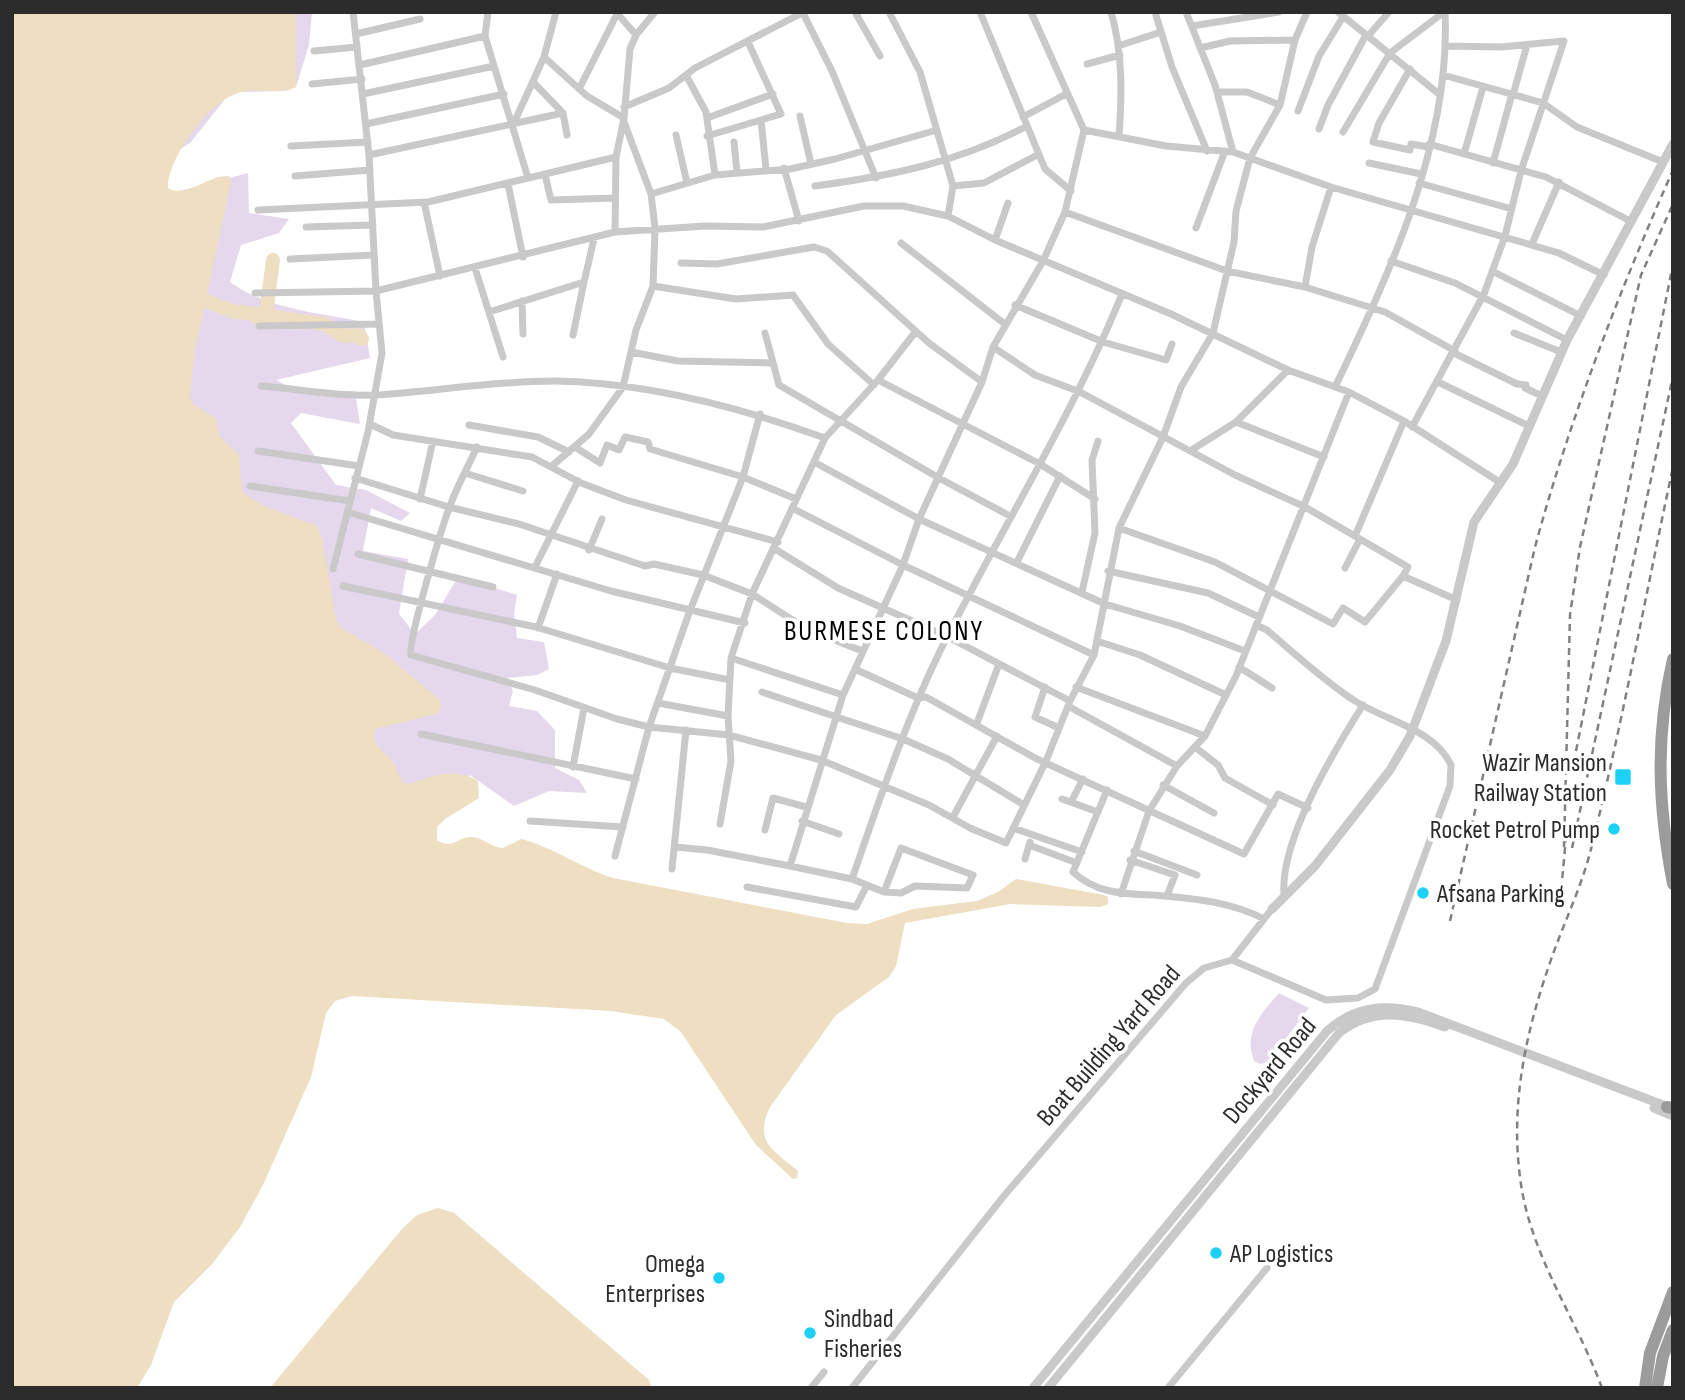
<svg xmlns="http://www.w3.org/2000/svg" width="1685" height="1400" viewBox="0 0 1685 1400" font-family="'Sofia Sans Condensed',sans-serif">
<rect width="100%" height="100%" fill="#fff"/>
<path fill="#e6d8ec" d="M12,12H312L309,45L296,87L286,91L240,92L226,98L190,143L138,174L176,192L248,173L249,213L289,219L279,233L241,245L230,282C267,309 321,313 364,322L370,358L276,380L299,392L355,391L360,424L301,413L291,423L336,485L366,490L410,513L401,521L371,508L363,551L408,559L399,614L415,634L435,615L458,577L517,595L514,613L517,638L544,642L549,669L537,675L507,678L513,691L509,706L537,711L555,730V768L579,780L587,793L549,791L514,806L470,775L455,798L126,819Z
M1279,993L1309,1008L1269,1061L1261,1064L1254,1061C1243,1032 1261,1014 1279,993Z"/>
<path fill="#eedec2" d="M12,12H296V87C279,95 260,88 241,92C212,98 166,159 168,189C191,197 207,175 229,176L231,182L194,354L190,398L193,404L216,419L219,436L239,455L242,492L264,506L317,526L322,539L336,620L342,628L385,654L440,700L441,707L437,714L375,729C371,746 382,749 391,760C396,766 399,774 402,782L408,784C431,777 455,766 478,781L479,798L445,819L437,827V840C452,850 456,838 470,837C482,836 491,848 503,848L521,839C555,848 581,868 613,878L847,923L867,924L913,909L977,901L998,892L1016,879L1104,895L1108,897V904L1100,907L1010,904L905,923L896,966L889,977L836,1015L770,1107C754,1142 772,1149 798,1171L797,1178L793,1179L756,1145L681,1032L664,1019L611,1011L352,996L335,1001L326,1013L311,1077L263,1185L240,1227L212,1264L174,1302L151,1365L137,1388H12Z
M438,1208L454,1213L649,1380L652,1388H270L402,1229L417,1215Z"/>
<g fill="none" stroke-linecap="round" stroke-linejoin="round">
<path stroke="#eedec2" stroke-width="14" d="M187,294L232,311L324,324L342,335L360,336L362,339
M257,317L266,314L273,260"/>
<path stroke="#c9c9c9" stroke-width="7" d="M488,12L485,36L528,178
M616,12L636,35
M855,12L880,56
M889,12L920,72L953,186
M980,12L1045,169L1071,191
M1111,12C1123,53 1122,94 1119,136
M1155,12L1172,67L1207,151
M1186,12L1215,85L1233,152
M1338,12L1439,94
M803,13L832,71L876,178
M1192,26L1279,12
M356,34L420,19
M1368,36L1389,12
M748,42L781,114L761,120
M1118,46L1161,32
M1200,48L1230,41L1295,40
M314,51L357,47
M544,57L587,96L624,118
M1087,64L1120,55
M360,65L485,36
M1410,69L1379,123L1373,142L1410,150L1411,144L1428,147
M686,75L706,112L715,175
M1443,75L1543,103L1577,127L1663,162
M534,83L563,113L567,135
M312,84L362,79
M579,89L617,14
M1217,92H1247L1280,105
M363,94L494,66
M1513,95L1527,45
M624,107L669,88L695,68L804,12
M1298,111L1319,56L1343,17
M800,116L811,164
M1023,117L1066,94
M707,118L773,94
M366,124L504,94
M513,125L544,57L556,12
M1319,129L1328,105L1366,35
M1084,130L1166,146L1233,152L1331,187L1559,253L1604,275
M1343,132L1390,53L1444,12
M676,135L687,183
M707,136L761,120L766,169
M734,142L737,173
M1429,144L1546,177L1632,222
M291,146L368,142
M1464,154L1483,87
M369,155L563,113
M1369,163L1421,174
M1493,163L1512,94
M784,168L799,221
M545,175L551,200L615,198
M295,176L370,170
M1419,183L1512,209
M508,184L523,257
M815,186C890,176 960,162 1027,126
M651,194L715,175L790,169L835,159L937,130
M424,202L440,276
M258,210L428,202L616,157
M1065,212L1227,271L1305,287L1385,312L1455,351
M948,216L953,186L984,183L1039,154
M306,227L373,225
M1196,228L1225,151
M615,232L616,157L624,118L630,49L636,35L655,12
M995,240L1008,203
M901,243L1006,325
M1532,244L1559,182
M290,259L374,255
M1391,261L1455,283L1567,340
M681,263L717,264L814,247L827,251L929,343L982,382
M475,268L503,357
M1492,271L1581,316
M653,286L736,299L793,295L828,344L874,385
M1305,287L1312,247L1331,187
M255,293L376,291L615,232L705,226L763,227L864,206H903L948,216L995,240L1171,314L1288,370L1349,392L1404,421L1501,483
M522,301L523,334
M1015,305L1103,342L1166,360L1172,344
M489,312L584,282L594,239
M259,326L378,324
M765,333L779,385L939,478L1010,516
M1514,333L1561,352
M573,335L584,282
M993,347L1035,375L1080,392L1235,475L1305,507L1408,567L1403,576L1457,600
M631,352L678,361L773,363
M1454,353L1517,384L1526,385L1525,388L1540,395
M878,380L1040,464L1095,499
M1438,382L1527,425
M261,386C299,389 340,397 378,395C437,391 495,381 554,381C643,382 742,408 825,438
M1335,387C1390,272 1451,143 1445,12
M1236,422L1324,457
M370,424L393,435L532,457L581,483L626,500L778,542
M469,425L538,437L569,452
M1412,427L1484,294L1505,236L1521,171L1564,41L1501,47L1447,46
M477,447C468,467 457,486 450,506C443,523 406,647 411,655L535,690L617,719L649,727L729,735L821,760L929,805L970,828L1006,843L1046,761L1070,701L1094,655L1119,528L1163,437L1181,387L1213,333L1234,242L1236,211L1250,158L1280,105L1295,40L1307,12
M575,447L600,463L607,445L619,450L625,437L648,442L650,449L743,477L796,499
M258,451L359,466
M1190,451L1236,422L1288,370
M814,462L919,519L1105,604L1180,626L1245,651
M552,466L589,434L623,387L636,330L653,286L655,228L651,194L624,122
M465,473L523,491
M355,478L449,507L519,524L645,566L654,564L703,575L752,594L805,628L862,651
M250,486L350,501
M420,499L433,441
M792,508L903,565L1094,655
M347,512L611,591L745,623
M1119,528L1215,562L1333,624L1343,608L1365,622L1403,576
M1355,536L1404,421
M775,549L838,588L948,637L1070,701
M589,550L602,519
M358,554L493,587
M1017,562L1060,476
M535,567L578,481
M1345,568L1360,539
M333,569L368,432L382,353L376,291L369,155L353,12
M1108,571L1208,593L1259,617
M343,586L536,627L670,668L730,680
M1082,592L1095,533L1092,460L1098,441
M538,628L557,574
M1097,641L1140,655L1226,695
M731,658L843,695
M1239,667L1272,688
M855,669L918,698L926,697L1037,759L1244,854L1278,794L1308,808
M1045,687L1035,717L1059,728
M1076,687L1205,736
M762,692L903,739L948,759L1024,805
M658,703L728,716
M1068,706L1177,766
M977,723L999,664
M421,734L636,779
M1195,747L1218,765L1225,778L1273,805
M573,767L584,708
M1163,785L1214,813
M1107,790L1073,872C1100,897 1131,893 1165,896C1198,899 1234,903 1264,919L1272,909
M1062,799L1098,812
M1071,802L1083,779
M953,817L997,736
M530,821L623,827
M802,821L839,834
M720,824L731,761L728,716L731,658L752,594L825,438L878,380L916,331
M1013,828L1082,852
M765,830L773,798L806,807
M1029,845L1077,863
M675,847L707,850L790,866L852,879L884,892L901,893L915,886L967,888L973,875L901,848L884,892
M1134,851L1197,875
M615,856L649,727L689,613L743,477L760,414
M1025,859L1030,842
M1130,860L1175,875L1167,896
M790,866L843,695L903,565L919,519L982,382L993,347L1043,261L1065,212L1084,130L1031,12
M672,869L686,730
M852,879C879,801 905,722 942,647C1001,529 1072,417 1122,294
M747,887L856,907L867,885
M1121,894L1149,811L1177,766L1205,736L1236,676L1349,392
M1284,894C1280,840 1334,751 1363,705
M1232,960L1264,919
M811,1388L824,1372
M852,1388L1003,1197L1186,983L1204,968L1232,960L1326,1000L1358,998L1375,989L1450,786L1451,765C1434,728 1382,720 1352,699C1322,679 1295,654 1267,630L1256,625
M1168,1388L1267,1268"/>
<path stroke="#c9c9c9" stroke-width="9" d="M1272,909L1315,866L1390,770L1410,736L1446,641L1474,522L1513,464L1567,340L1673,144
M1654,1108L1673,1116
M1033,1388L1327,1031C1355,1006 1383,1004 1418,1012L1671,1108
M1048,1388L1339,1033C1372,1007 1407,1013 1445,1027"/>
<path stroke="#9c9c9c" stroke-width="12" d="M1673,659C1655,737 1658,805 1673,884
M1667,1107L1673,1108
M1645,1388L1650,1353L1673,1292
M1657,1388L1663,1356L1673,1330"/>
<path stroke="#818181" stroke-width="2.5" stroke-dasharray="7 5" stroke-linecap="butt" d="M1576,751L1673,264
M1564,847L1570,615L1580,547L1641,275L1673,204
M1572,848L1673,376
M1560,902L1566,838
M1450,921L1535,547C1570,418 1619,292 1673,170
M1602,1388C1576,1317 1529,1254 1520,1177C1510,1100 1527,1027 1553,954C1566,918 1583,883 1592,845C1623,720 1646,593 1673,467"/>
</g>
<g fill="#1cd0f6" stroke="#fff" stroke-width="2.5">
<rect x="1614" y="768" width="18" height="18" rx="3.5"/>
<circle cx="1614" cy="829" r="7"/>
<circle cx="1423" cy="893" r="7"/>
<circle cx="1216" cy="1253" r="7"/>
<circle cx="719" cy="1278" r="7"/>
<circle cx="810" cy="1333" r="7"/>
</g>
<g text-anchor="middle" stroke-width="7" stroke-linejoin="round" paint-order="stroke">
<g font-size="26" fill="#2c2c2c" stroke="#fff" text-anchor="end">
<text x="1607" y="771">Wazir Mansion<tspan x="1607" dy="30">Railway Station</tspan></text>
<text x="1600" y="838">Rocket Petrol Pump</text>
<text x="1437" y="902" text-anchor="start">Afsana Parking</text>
<text x="1230" y="1262" text-anchor="start">AP Logistics</text>
<text x="705" y="1272">Omega<tspan x="705" dy="30">Enterprises</tspan></text>
<text x="824" y="1327" text-anchor="start">Sindbad<tspan x="824" dy="30">Fisheries</tspan></text>
</g>
<g font-size="26" fill="#2c2c2c" stroke="#fff">
<text transform="translate(1108 1045) rotate(-49)" y="9">Boat Building Yard Road</text>
<text transform="translate(1269 1070) rotate(-50)" y="9">Dockyard Road</text>
</g>
<g font-size="28" letter-spacing="2" fill="#000" stroke="#fff">
<text x="884" y="640">BURMESE COLONY</text>
</g>
</g>
<rect width="1685" height="1400" fill="none" stroke="#2c2c2c" stroke-width="28"/>
</svg>
